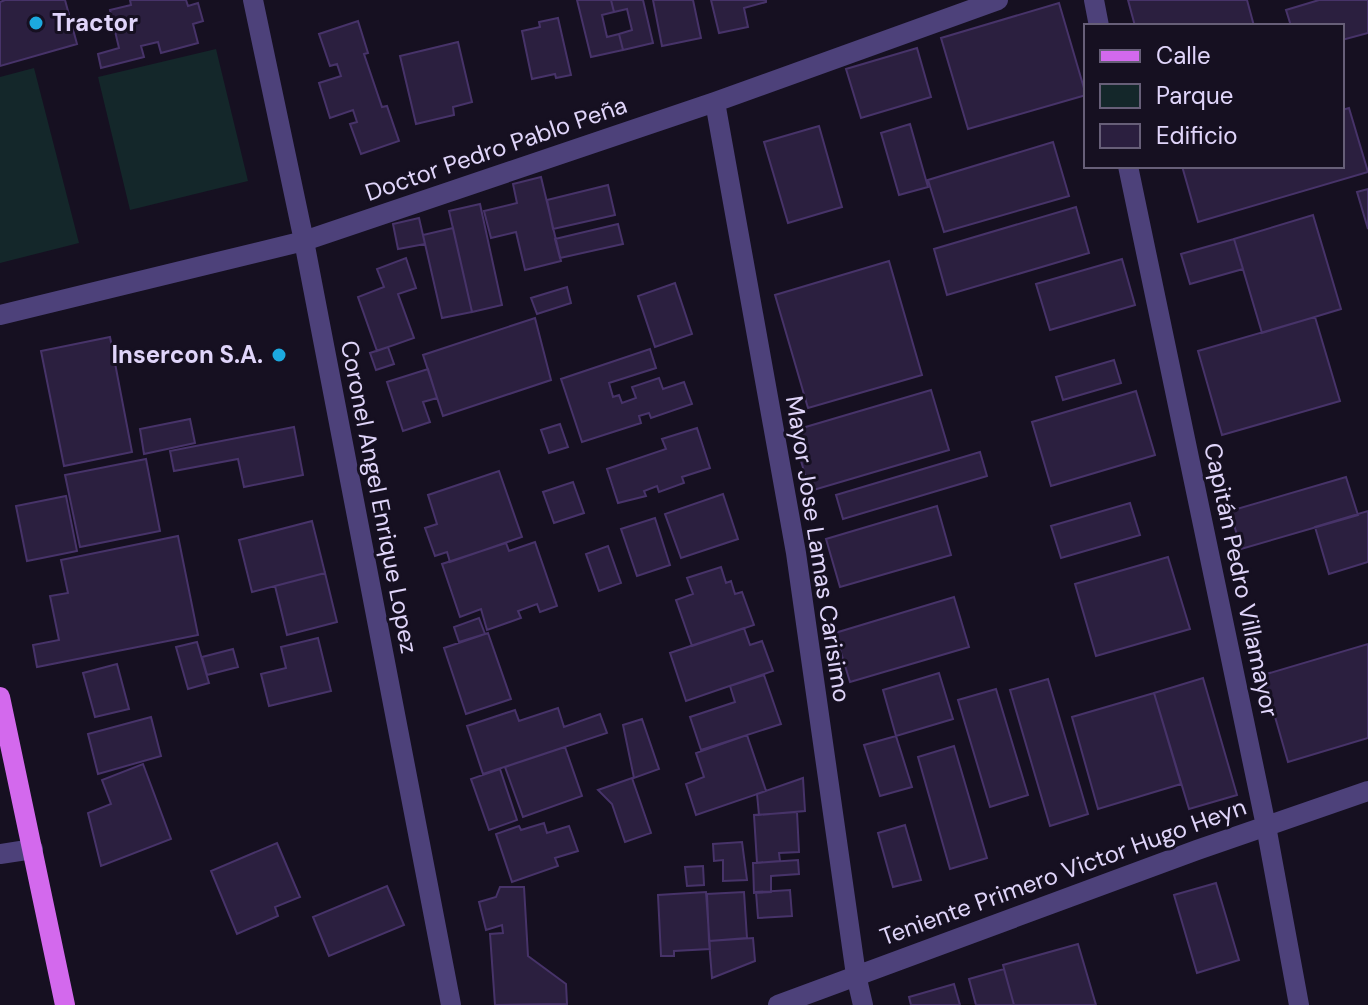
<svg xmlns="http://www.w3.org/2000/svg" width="1368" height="1005" viewBox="0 0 1368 1005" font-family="'DM Sans',sans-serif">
<rect width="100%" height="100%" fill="#161021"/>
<path fill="#14272a" d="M216,49L248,181L130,210L98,77Z
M34,68L79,243L0,263V77Z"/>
<path fill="#2b1f3f" stroke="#473369" stroke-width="2" d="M5,0H65L77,44L0,66V2Z
M130,0H186L188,6L198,3L203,21L193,24L198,43L161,53L158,42L141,46L144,57L101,68L98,54L119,48L110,10L131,5Z
M577,0H611L614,12L602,15L607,37L619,34L623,50L591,57Z
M611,0H643L653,43L623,50L619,34L632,30L627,9L614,12Z
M653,0H693L701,38L662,46Z
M711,0H766V2L744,8L748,27L719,33Z
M1128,0H1247L1254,26H1135Z
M1319,0H1368V33L1342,40V26H1291L1286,10Z
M1059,3L1086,95L968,129L941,38Z
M558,18L571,75L556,78L555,74L532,79L522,31L540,27L539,22Z
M358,21L368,53L364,54L382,107L387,106L399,141L361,154L350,124L357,122L353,110L330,118L319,83L341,76L337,64L330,66L319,34Z
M458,42L472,102L453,107L454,115L416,124L400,56Z
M917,48L931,97L861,118L846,69Z
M1349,108L1368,172L1198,222L1182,166H1342V110Z
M910,124L928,187L899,195L881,133Z
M819,126L842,207L788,223L764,142Z
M1053,142L1069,196L944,232L928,180Z
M541,177L561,261L525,270L516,232L491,238L484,211L517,203L513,184Z
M608,185L615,215L553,229L547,200Z
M1368,189V229L1357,192Z
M480,204L502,305L472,312L449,211Z
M1076,207L1089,253L947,295L934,249Z
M1313,215L1341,309L1262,333L1234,239Z
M419,218L425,244L398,249L393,224Z
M618,224L623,244L560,258L555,239Z
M453,228L472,312L442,318L423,235Z
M1234,239L1243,269L1190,284L1181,254Z
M406,258L416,288L398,294L414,338L377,351L358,297L384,287L377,269Z
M1122,259L1135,305L1050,330L1036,284Z
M889,261L922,375L808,408L775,295Z
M675,283L692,334L655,347L638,296Z
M567,287L571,303L537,314L531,298Z
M1315,317L1340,401L1222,435L1198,351Z
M535,318L551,380L443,416L423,355Z
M110,337L132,452L64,466L41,351Z
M388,347L394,364L376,370L370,353Z
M650,349L656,368L609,383L613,397L619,395L622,403L636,398L632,387L659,378L663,389L684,382L692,404L651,418L649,413L639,416L641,423L582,442L561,379Z
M1114,360L1121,383L1063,400L1056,377Z
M428,369L437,398L423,402L430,422L403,431L387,382Z
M931,390L949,450L810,491L792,431Z
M1136,391L1155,455L1051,486L1032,422Z
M190,419L195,443L144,454L140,429Z
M560,424L568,447L549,453L541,430Z
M294,427L303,475L244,487L238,459L174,471L170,451Z
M697,428L710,468L682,477L684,483L659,492L657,486L644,491L646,496L618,503L607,469L666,449L662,439Z
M980,452L987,476L843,519L836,495Z
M146,459L160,531L80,547L65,475Z
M499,471L522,537L450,562L447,552L435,556L425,528L437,524L428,495Z
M1346,477L1358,515L1241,549L1230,511Z
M573,482L584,513L554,523L543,492Z
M723,494L738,539L681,558L665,514Z
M66,496L77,551L27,561L16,506Z
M1130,503L1140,535L1061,558L1051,526Z
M937,506L951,555L840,587L826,539Z
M1368,511V562L1329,574L1315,527Z
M655,518L670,565L637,576L621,529Z
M312,521L325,573L252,592L239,540Z
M178,536L198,635L37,667L33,645L59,640L50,596L68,593L61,560Z
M535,542L557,606L540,612L537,604L518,611L521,618L487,630L481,609L460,617L442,564L506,543L509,551Z
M608,546L621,583L599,591L586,554Z
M1168,557L1190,629L1096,656L1075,584Z
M721,567L726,583L731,581L735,594L742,592L754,625L692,646L676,600L693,594L687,578Z
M325,573L337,622L287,635L275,586Z
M954,597L969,647L850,682L835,633Z
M479,618L485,634L459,642L454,627Z
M744,628L750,645L762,641L773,671L686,701L670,653Z
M488,633L511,699L466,714L444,648Z
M318,638L331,691L269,706L261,674L286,668L281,647Z
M197,642L209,683L188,689L176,647Z
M1368,644V738L1288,762L1263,675Z
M233,649L238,667L207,675L202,657Z
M117,664L129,709L95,717L83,673Z
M939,673L953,719L896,736L883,690Z
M764,675L781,724L701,750L690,717L735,702L730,686Z
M1203,678L1237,795L1189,809L1154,693Z
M1048,679L1088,814L1050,826L1010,690Z
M996,689L1028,795L990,807L958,700Z
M1154,693L1181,784L1098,809L1072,717Z
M558,708L564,727L600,714L607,733L483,774L467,726L515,710L519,721Z
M151,717L161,756L98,774L88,734Z
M642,719L659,769L634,778L623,725Z
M747,735L766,791L696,815L686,784L704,777L696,753Z
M896,736L912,787L880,796L864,745Z
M954,746L987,858L950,869L918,757Z
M565,747L582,796L523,817L505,767Z
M143,764L171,839L101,866L88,813L111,804L102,780Z
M500,769L517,820L489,830L471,779Z
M632,778L651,833L625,842L612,804L598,790Z
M803,778L805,811L759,815L757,794Z
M797,812L799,852L779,853L780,861L757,863L754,815Z
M544,823L547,833L569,826L578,851L555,858L558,866L512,882L496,834L519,826L521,830Z
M905,825L921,880L893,887L878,833Z
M742,842L747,880L723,881V860L714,861L713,844Z
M277,843L300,897L275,907L278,916L237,934L211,871Z
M798,860L799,874L771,876V892L754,893L753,863Z
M703,866L704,885L687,886L685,867Z
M1216,883L1239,960L1197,973L1174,895Z
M387,886L404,925L329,956L313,917Z
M500,887H524L528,956L566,984L567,1004L495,1005L490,934L503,933L502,925L486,930L479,902L496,897Z
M790,890L792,916L758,918L756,892Z
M706,892L710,949L674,951V956H661L658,895Z
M744,892L747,938L709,941L707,894Z
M753,938L755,961L712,978L709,941Z
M1078,944L1096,1005H1014L1003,965Z
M1004,969L1014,1005H976L969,979Z
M954,984L960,1005H911L909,997Z"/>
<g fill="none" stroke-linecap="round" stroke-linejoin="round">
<path stroke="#4d417a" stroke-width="20" d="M253,0L304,241L451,1005
M1094,0L1099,26
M715,102L796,553L856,975L863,1005
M1128,166L1266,826L1299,1005
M0,315L304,241L715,102L998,0
M0,854L33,849
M778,1005L1197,850L1368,791"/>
<path stroke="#d369ed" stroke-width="20" d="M0,697L65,1005"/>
</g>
<g fill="#1ca9df" stroke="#161021" stroke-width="3">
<circle cx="36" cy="23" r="8"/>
<circle cx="279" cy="355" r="8"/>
</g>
<g text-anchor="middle" stroke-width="6" stroke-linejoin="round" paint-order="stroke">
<g font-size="24" font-weight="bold" fill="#e0d5fa" stroke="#161021" text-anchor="start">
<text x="52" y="31">Tractor</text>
<text x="263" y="363" text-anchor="end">Insercon S.A.</text>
</g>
<g font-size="24" fill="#e0d5fa" stroke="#161021">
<text transform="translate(496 149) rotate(-19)" y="8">Doctor Pedro Pablo Peña</text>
<text transform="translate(379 497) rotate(79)" y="8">Coronel Angel Enrique Lopez</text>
<text transform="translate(818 549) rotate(81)" y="8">Mayor Jose Lamas Carisimo</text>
<text transform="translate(1241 580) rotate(78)" y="8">Capitán Pedro Villamayor</text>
<text transform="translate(1063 872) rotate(-20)" y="8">Teniente Primero Victor Hugo Heyn</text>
</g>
</g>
<rect x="1084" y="24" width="260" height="144" fill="#161021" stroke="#675f78" stroke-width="2"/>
<rect x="1100" y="50" width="40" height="12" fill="#d369ed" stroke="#675f78" stroke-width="2"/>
<text x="1156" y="64" font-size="24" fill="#e0d5fa">Calle</text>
<rect x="1100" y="84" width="40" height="24" fill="#14272a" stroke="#675f78" stroke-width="2"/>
<text x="1156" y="104" font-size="24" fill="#e0d5fa">Parque</text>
<rect x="1100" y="124" width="40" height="24" fill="#2b1f3f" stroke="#675f78" stroke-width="2"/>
<text x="1156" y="144" font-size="24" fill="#e0d5fa">Edificio</text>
</svg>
